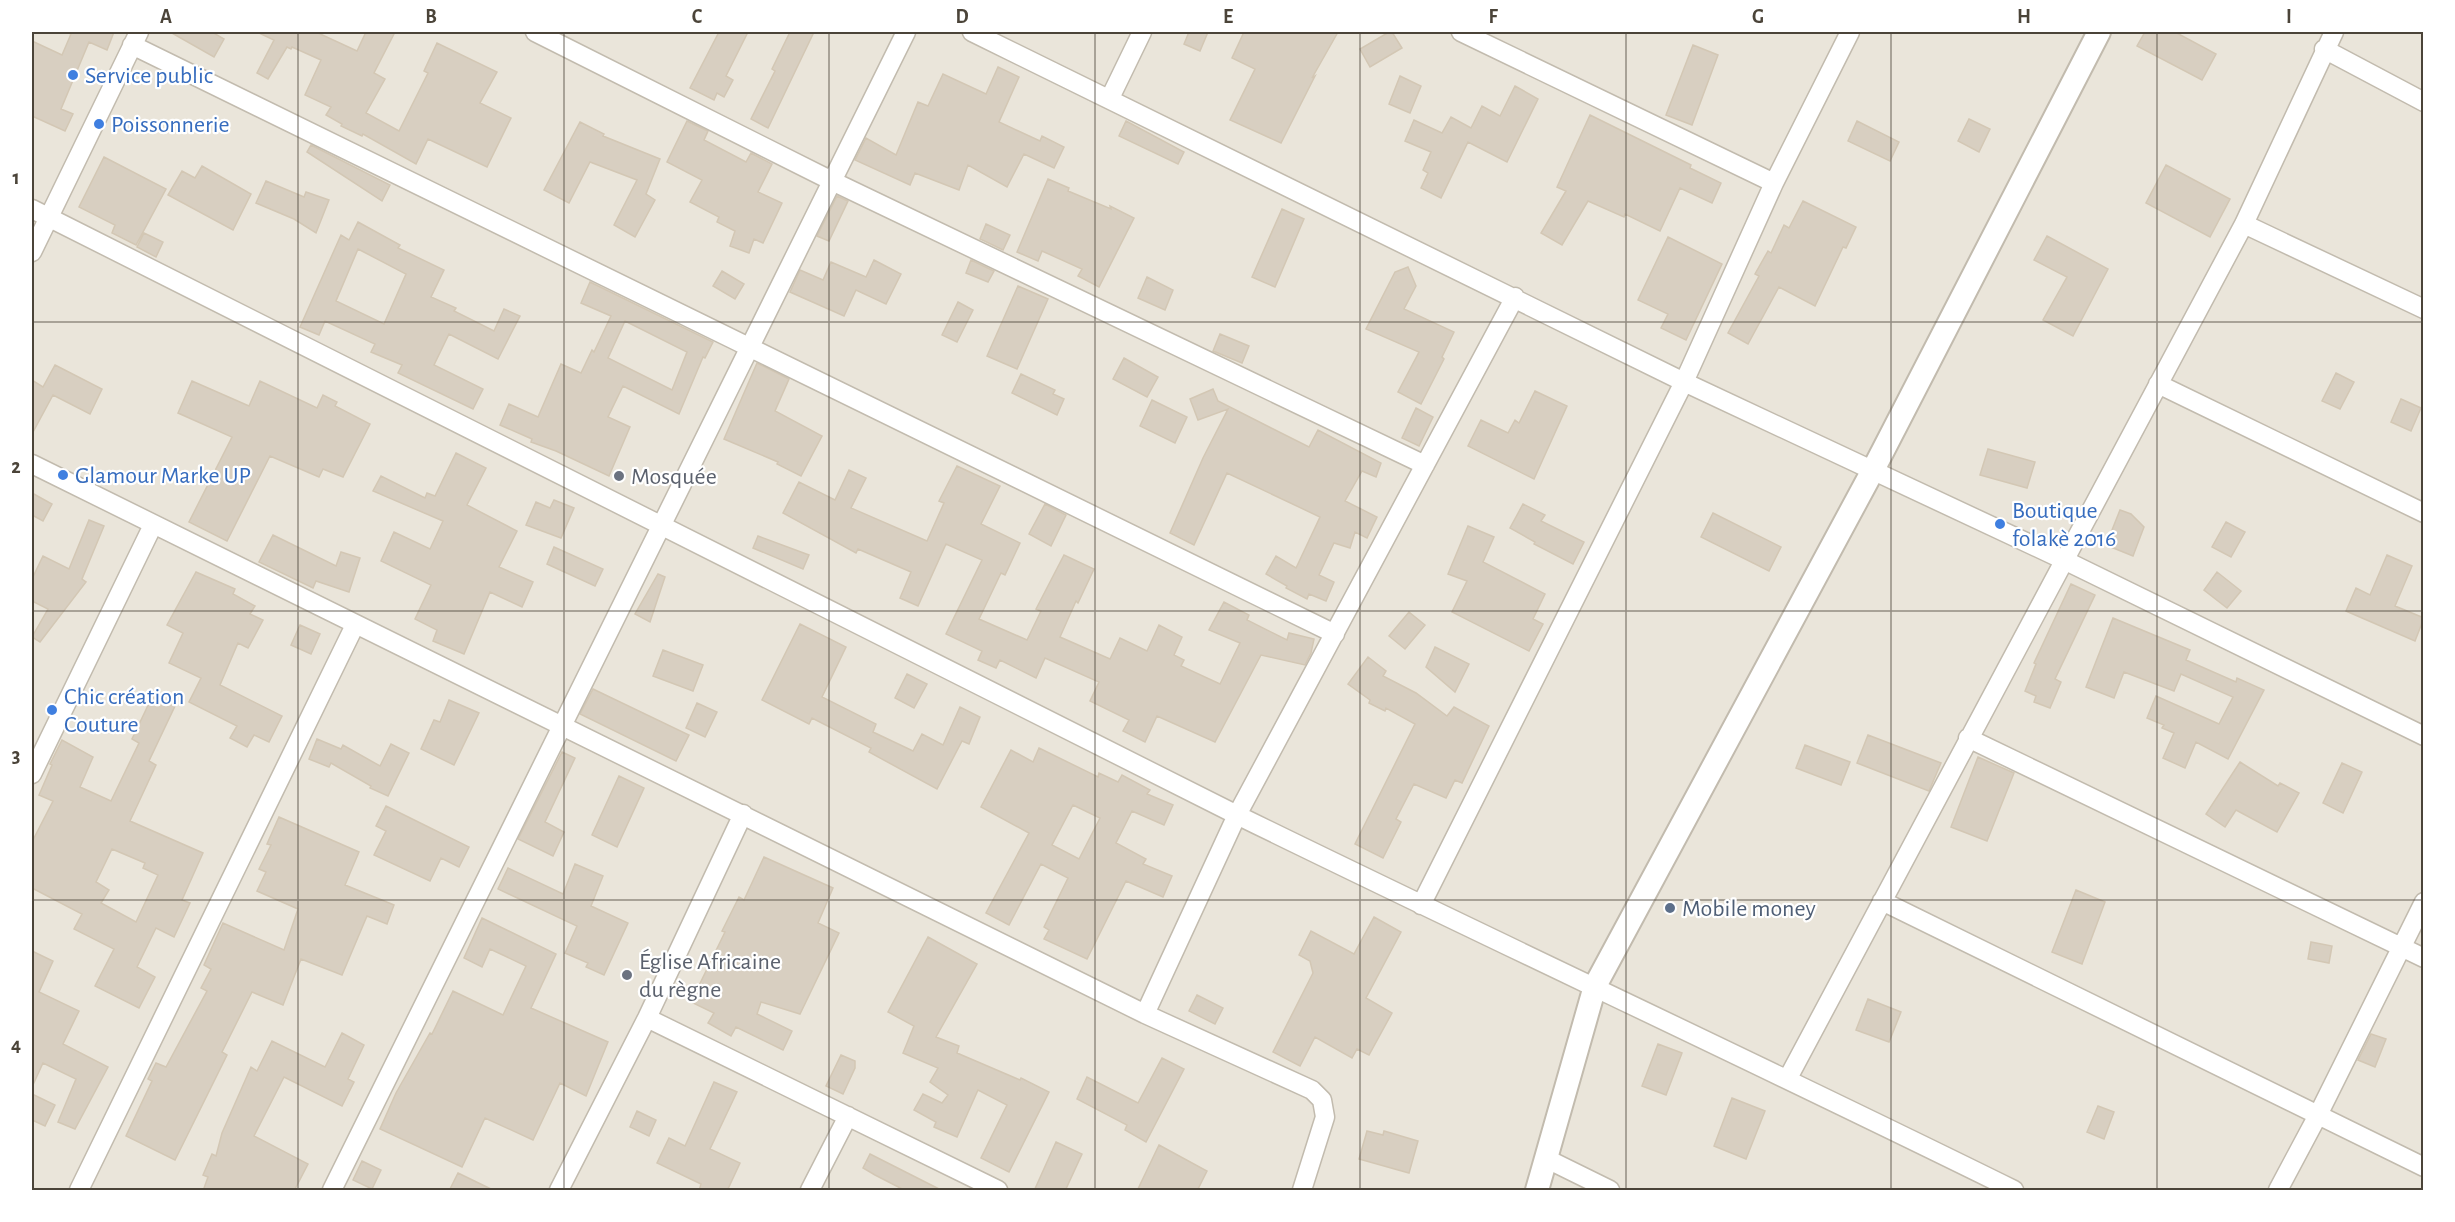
<svg xmlns="http://www.w3.org/2000/svg" width="2455" height="1222" viewBox="0 0 2455 1222" font-family="'Alegreya Sans',sans-serif">
<rect width="100%" height="100%" fill="#f6f3ec"/>
<path fill="#eae5da" d="M32,32H2423V1190H32Z"/>
<path fill="#d8cfc1" stroke="#d3c7b4" stroke-width="1.5" fill-rule="evenodd" d="M66,32H114L107,50L89,42L61,109L73,114L65,131L32,116V41L62,55L71,34Z
M170,32H212L224,39L214,57Z
M257,32H316L357,51L366,32H395L374,73L385,79L366,113L399,131L428,73L424,71L437,43L497,72L480,103L511,118L487,167L428,139L416,164L363,134L362,136L341,126L342,124L326,115L331,107L305,95L321,60L292,47L291,49L287,47L268,79L257,73L274,40Z
M719,32H748L726,76L733,80L724,97L717,93L714,100L690,88Z
M790,32H814L768,128L751,119L775,71L772,69Z
M1189,32H1208L1200,51L1184,44Z
M1244,32H1338L1312,78L1315,76L1281,143L1230,120L1255,69L1232,58Z
M1389,32H1392L1402,48L1370,67L1360,49Z
M2145,32H2175L2216,54L2202,80L2137,46Z
M1693,45L1718,55L1692,125L1666,115Z
M998,67L1019,77L999,122L1040,141L1042,136L1064,147L1054,168L1024,154L1007,187L968,165L959,190L915,173L910,185L855,160L866,138L896,155L918,102L928,106L943,74L986,94Z
M1400,76L1421,86L1410,113L1389,104Z
M1515,86L1538,99L1507,162L1468,142L1441,198L1421,188L1428,173L1423,170L1431,152L1405,141L1414,120L1442,133L1451,117L1471,128L1482,106L1500,116Z
M1590,115L1691,165L1690,168L1721,183L1712,203L1680,188L1660,231L1625,214L1624,217L1588,201L1562,245L1541,233L1566,191L1557,187Z
M1969,119L1990,129L1979,152L1958,141Z
M687,121L708,131L704,140L746,162L751,153L772,164L758,192L782,203L763,243L754,239L749,253L730,246L735,231L717,222L719,217L690,202L702,180L667,162Z
M1126,121L1184,152L1178,164L1119,136Z
M1857,121L1899,142L1890,161L1848,141Z
M580,122L604,134L603,136L660,159L646,194L655,200L635,237L614,225L637,180L590,162L569,203L544,190Z
M311,145L390,185L382,201L307,152Z
M104,157L166,189L136,245L112,233L115,225L79,207Z
M2166,165L2230,199L2210,237L2146,203Z
M202,166L251,194L233,230L168,195L182,171L195,178Z
M1048,179L1069,188L1068,191L1111,209L1110,206L1134,218L1099,287L1078,276L1082,269L1042,251L1038,261L1017,252Z
M266,181L304,197L306,192L329,200L316,233L294,219L256,203Z
M837,196L848,201L829,241L817,236Z
M1803,201L1856,227L1846,248L1843,247L1815,306L1779,287L1748,344L1728,333L1759,276L1755,274L1768,251L1771,253L1784,225L1789,228Z
M1282,209L1304,219L1275,287L1252,277Z
M358,222L400,245L398,248L444,270L431,297L456,308L454,311L494,331L504,309L520,316L498,359L449,334L434,365L483,389L473,409L398,373L402,365L371,352L375,344L325,321L319,335L300,327L341,235L349,240ZM358,249L406,274L384,324L336,301Z
M986,224L1010,235L1003,250L980,239Z
M144,233L163,242L156,257L137,247Z
M2047,236L2108,269L2073,336L2043,320L2067,277L2034,260Z
M1668,237L1722,264L1686,340L1661,328L1668,314L1638,300Z
M874,260L901,274L886,304L856,290L844,316L790,292L800,270L823,280L831,262L866,277Z
M971,260L994,271L988,282L966,273Z
M1408,267L1416,286L1404,309L1454,332L1442,357L1444,359L1421,404L1398,392L1419,352L1366,329L1395,272Z
M722,271L744,284L735,299L713,286Z
M1147,277L1173,290L1165,310L1138,298Z
M590,282L713,342L705,358L703,357L679,414L623,386L608,417L630,427L609,476L556,451L531,442L532,439L500,425L509,404L538,417L561,364L581,373L592,350L594,352L611,316L581,303ZM625,321L687,352L672,390L608,358Z
M1018,286L1048,299L1017,369L987,356Z
M958,302L973,310L957,342L942,335Z
M1220,334L1249,346L1242,363L1213,351Z
M1124,358L1158,377L1147,397L1113,379Z
M757,363L789,379L775,411L822,436L801,476L777,464L778,462L724,439Z
M55,365L102,389L90,414L53,395L32,434V380L43,387Z
M2336,373L2354,382L2340,409L2322,401Z
M1021,374L1055,390L1053,394L1064,399L1057,415L1012,393Z
M192,381L249,406L260,381L317,408L323,395L337,402L335,406L370,424L343,477L323,469L319,477L270,456L227,541L189,522L232,437L178,413Z
M1213,389L1218,401L1309,447L1318,430L1381,463L1376,477L1362,471L1345,501L1377,517L1367,538L1355,532L1350,548L1334,543L1319,575L1334,582L1326,601L1309,594L1307,599L1286,588L1287,586L1266,574L1276,556L1296,568L1320,517L1227,473L1194,545L1170,533L1203,458L1228,409L1198,420L1190,399Z
M1535,391L1567,406L1534,479L1468,446L1481,420L1508,433L1515,420L1519,423Z
M2401,399L2421,408L2411,431L2391,422Z
M1152,400L1187,417L1175,443L1140,426Z
M1416,408L1433,417L1419,446L1402,438Z
M1988,449L2035,462L2027,488L1980,475Z
M456,453L486,468L467,505L517,531L499,567L533,582L522,607L490,592L464,654L433,641L437,630L415,619L431,585L381,561L394,532L430,549L443,521L373,491L381,476L425,498L427,493L435,496Z
M957,466L1000,486L981,524L1020,543L1005,575L1001,573L979,619L1027,640L1041,611L1036,609L1064,555L1094,569L1078,603L1076,601L1060,637L1110,659L1120,638L1147,651L1159,625L1182,637L1174,655L1184,660L1181,666L1220,684L1240,643L1209,630L1224,602L1249,615L1247,620L1287,640L1289,633L1314,639L1311,653L1305,665L1261,655L1215,742L1157,716L1145,742L1123,731L1129,720L1090,701L1099,682L1045,658L1036,678L1000,660L996,668L978,660L982,651L946,634L982,560L946,544L918,606L900,598L911,572L858,549L856,553L783,513L799,482L835,500L849,470L866,478L851,508L927,541L944,503L939,501Z
M32,493L52,504L43,521L32,515Z
M554,500L574,508L561,538L526,525L536,502L550,508Z
M1045,504L1066,515L1051,546L1029,534Z
M1523,504L1545,515L1541,521L1584,542L1573,564L1534,544L1535,542L1510,528Z
M2120,510L2131,514L2144,527L2133,556L2106,545Z
M1713,513L1781,547L1769,571L1701,537Z
M89,520L104,526L82,579L86,582L40,642L32,637L48,609L32,601V579L43,556L69,569Z
M2226,522L2245,532L2231,557L2212,547Z
M1468,526L1494,537L1483,562L1545,594L1533,619L1543,624L1529,651L1452,612L1467,581L1448,574Z
M273,535L336,566L341,552L360,558L349,592L316,581L313,588L259,562Z
M758,536L809,555L803,569L753,548Z
M554,547L603,569L595,586L547,564Z
M2387,555L2412,566L2395,606L2424,618L2415,641L2346,611L2356,588L2370,595Z
M196,572L235,589L233,594L255,606L250,614L263,620L248,648L238,643L220,685L282,716L269,742L254,735L247,747L230,738L237,726L189,702L201,678L169,663L183,633L167,625Z
M2217,572L2241,591L2227,608L2204,590Z
M658,574L665,577L650,622L635,614Z
M2071,584L2095,595L2055,679L2061,682L2050,708L2034,702L2036,696L2025,691L2036,664L2034,663Z
M1409,612L1425,625L1405,649L1389,636Z
M2113,618L2190,650L2186,660L2236,682L2237,678L2264,690L2228,759L2196,742L2185,768L2163,758L2174,733L2162,728L2164,725L2147,718L2156,696L2219,724L2233,697L2181,674L2174,691L2124,672L2114,698L2086,687Z
M800,624L846,647L822,697L876,724L873,732L913,751L922,734L943,745L960,707L980,717L969,744L962,741L937,789L869,752L871,748L812,718L809,724L762,700Z
M300,625L320,634L311,654L291,645Z
M1435,647L1469,664L1455,692L1426,667Z
M663,650L703,665L693,691L653,676Z
M1368,657L1386,671L1383,676L1416,693L1447,716L1454,707L1489,726L1462,783L1455,780L1446,798L1414,784L1396,819L1401,822L1383,858L1355,844L1415,724L1386,708L1385,711L1369,703L1370,700L1348,684Z
M907,674L927,684L914,708L895,698Z
M593,689L689,735L676,761L580,714Z
M153,695L175,706L149,761L156,765L130,821L203,853L182,900L190,903L174,937L156,928L137,967L155,977L139,1008L95,986L114,949L74,929L82,914L32,888V842L53,801L39,795L52,765L50,764L62,740L93,757L80,787L111,801L139,743L132,739ZM112,849L145,863L143,868L158,875L136,922L101,903L109,890L96,882Z
M449,700L479,713L454,765L421,749L434,720L440,722Z
M697,703L717,712L705,737L686,728Z
M1868,735L1941,763L1929,791L1857,763Z
M317,739L341,749L343,745L380,766L391,744L409,753L388,796L370,788L371,786L331,763L329,767L309,759Z
M1805,745L1850,762L1841,785L1796,768Z
M1039,748L1098,777L1099,773L1118,782L1122,775L1150,790L1147,794L1173,805L1164,825L1132,811L1116,843L1146,859L1143,864L1172,876L1163,897L1126,881L1087,959L1044,939L1049,930L1044,927L1068,878L1041,864L1009,925L986,913L1029,833L981,807L1011,750L1033,762ZM1073,805L1100,818L1079,859L1052,845Z
M562,752L575,758L545,822L564,832L553,856L518,839Z
M1978,757L2014,773L1987,841L1951,827Z
M2240,762L2278,786L2280,783L2299,793L2277,832L2236,810L2225,827L2206,814Z
M2342,763L2362,772L2343,813L2323,803Z
M619,776L644,788L617,847L592,835Z
M386,806L469,847L459,867L441,858L430,881L374,855L386,831L376,826Z
M279,817L359,852L345,885L394,905L387,924L367,916L342,975L301,959L283,1005L252,992L222,1052L227,1055L175,1160L126,1136L152,1081L148,1079L156,1063L166,1067L207,991L201,988L211,969L204,965L223,923L284,950L298,909L257,891L266,872L259,869L271,845L267,844Z
M764,857L833,888L818,923L839,933L800,1014L761,1002L757,1014L792,1031L783,1050L736,1027L731,1036L708,1023L714,1013L691,1002L725,932L722,931L739,897L744,900Z
M575,864L603,876L591,906L628,923L604,975L586,967L588,963L565,953L577,926L498,889L508,868L563,894Z
M2076,890L2105,902L2082,964L2052,952Z
M1374,917L1401,932L1366,998L1392,1013L1369,1055L1357,1049L1352,1058L1315,1037L1300,1066L1273,1052L1313,973L1310,961L1299,955L1311,931L1354,954Z
M482,918L556,954L531,1008L608,1042L586,1096L560,1083L533,1140L485,1118L462,1167L380,1129L396,1093L430,1033L432,1034L453,991L503,1015L526,966L490,949L482,967L464,958Z
M928,937L977,964L936,1037L959,1046L957,1053L1020,1080L1021,1078L1049,1092L1009,1172L981,1158L1007,1105L978,1090L957,1137L934,1127L936,1122L914,1110L923,1094L942,1103L948,1095L930,1082L938,1068L903,1053L914,1026L888,1012Z
M2311,942L2332,946L2329,963L2308,959Z
M32,951L53,961L39,992L79,1011L63,1044L108,1067L75,1129L58,1122L76,1079L43,1063L32,1087Z
M1197,995L1223,1008L1215,1024L1189,1011Z
M1868,999L1901,1012L1889,1042L1856,1030Z
M342,1033L364,1045L348,1079L354,1082L342,1106L284,1077L254,1136L308,1164L294,1191H203L208,1177L203,1175L212,1154L216,1156L222,1133L251,1067L257,1071L272,1041L325,1067Z
M2371,1034L2386,1039L2375,1067L2358,1060Z
M1658,1044L1682,1053L1666,1095L1642,1086Z
M841,1055L855,1061V1068L843,1094L826,1086Z
M1162,1058L1184,1069L1146,1142L1125,1130L1127,1125L1077,1099L1087,1077L1138,1103Z
M714,1082L737,1092L710,1149L740,1163L727,1191H699L701,1184L657,1163L669,1138L685,1146Z
M32,1094L55,1105L45,1126L32,1120Z
M1732,1098L1765,1111L1746,1159L1714,1146Z
M2098,1106L2114,1112L2104,1139L2087,1132Z
M637,1111L656,1120L649,1136L630,1127Z
M1367,1131L1383,1135L1384,1131L1418,1141L1409,1173L1359,1159Z
M1056,1142L1082,1154L1065,1191H1034Z
M1159,1145L1207,1171L1197,1191H1137Z
M870,1154L943,1191H906L875,1175L863,1168Z
M362,1161L381,1170L372,1189L353,1180Z
M458,1173L495,1191H449Z"/>
<g fill="none" stroke-linecap="round" stroke-linejoin="round">
<g stroke="#c2bbae" stroke-width="21">
<path id="minor" d="M535,32L832,181L1425,465
M972,32L1684,382L2064,560L2424,736
M1461,32L1774,183
M132,45L1335,634
M2324,49L2424,102
M1110,98L1142,32
M32,209L1237,815C1496,942 1757,1063 2014,1190
M2244,224L2424,309
M32,252L139,32
M2158,384L2424,513
M32,464L1145,1014L1312,1090L1322,1100L1325,1117L1302,1190
M1968,738L2424,958
M32,774L153,525
M1882,901L2424,1167
M1421,905L1684,382L1774,183L1850,32
M1145,1014L1237,815L1515,297
M647,1018L998,1190
M1788,1078L2244,224L2334,32
M1545,1158L1610,1190
M79,1190L355,625
M332,1190L906,32
M559,1190L647,1018L743,814
M810,1190L848,1116
M2278,1190L2318,1115L2424,902"/>
</g>
<g stroke="#c2bbae" stroke-width="26">
<path id="tertiary" d="M1537,1190L1595,986L1872,472L2099,32"/>
</g>
<use href="#minor" stroke="#fff" stroke-width="18"/>
<use href="#tertiary" stroke="#fff" stroke-width="22"/>
</g>
<path fill="none" stroke="#4b4439" stroke-width="1.5" stroke-opacity="0.55" d="M298,32V1190M564,32V1190M829,32V1190M1095,32V1190M1360,32V1190M1626,32V1190M1891,32V1190M2157,32V1190M32,322H2424M32,611H2424M32,900H2424"/>
<g fill="#3f7fe0" stroke="#fff" stroke-width="2">
<circle cx="73" cy="75" r="6"/>
<circle cx="99" cy="124" r="6"/>
<circle cx="63" cy="475" r="6"/>
<circle cx="2000" cy="524" r="6"/>
<circle cx="52" cy="710" r="6"/>
</g>
<g fill="#6b7280" stroke="#fff" stroke-width="2">
<circle cx="619" cy="476" r="6"/>
<circle cx="627" cy="975" r="6"/>
</g>
<circle fill="#5c6f8a" stroke="#fff" stroke-width="2" cx="1670" cy="908" r="6"/>
<g text-anchor="middle" stroke-width="4.5" stroke-linejoin="round" paint-order="stroke">
<g font-size="24" fill="#366cbe" stroke="#fff" text-anchor="start">
<text x="85" y="83">Service public</text>
<text x="111" y="132">Poissonnerie</text>
<text x="75" y="483">Glamour Marke UP</text>
<text x="2012" y="518">Boutique<tspan x="2012" dy="28">folakè 2016</tspan></text>
<text x="64" y="704">Chic création<tspan x="64" dy="28">Couture</tspan></text>
</g>
<g font-size="24" fill="#5b616d" stroke="#fff" text-anchor="start">
<text x="631" y="484">Mosquée</text>
<text x="639" y="969">Église Africaine<tspan x="639" dy="28">du règne</tspan></text>
</g>
<g font-size="24" fill="#4e5e75" stroke="#fff" text-anchor="start">
<text x="1682" y="916">Mobile money</text>
</g>
</g>
<rect width="2455" height="1222" fill="none" stroke="#ffffff" stroke-width="66"/>
<rect x="33" y="33" width="2389" height="1156" fill="none" stroke="#4b4439" stroke-width="2"/>
<g font-size="20" text-anchor="middle" font-weight="bold" fill="#4b4439">
<text x="166" y="23">A</text>
<text x="431" y="23">B</text>
<text x="697" y="23">C</text>
<text x="962" y="23">D</text>
<text x="1228" y="23">E</text>
<text x="1493" y="23">F</text>
<text x="1758" y="23">G</text>
<text x="2024" y="23">H</text>
<text x="2289" y="23">I</text>
<text x="16" y="184">1</text>
<text x="16" y="473">2</text>
<text x="16" y="762">3</text>
<text x="16" y="1051">4</text>
</g>
</svg>
